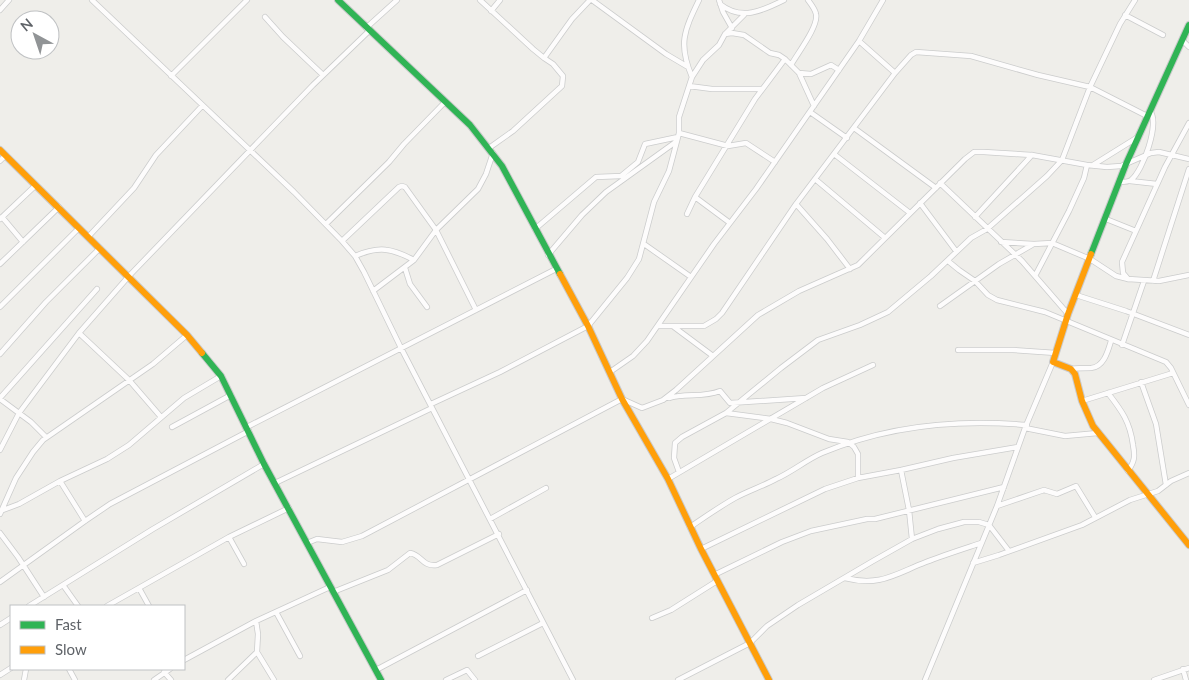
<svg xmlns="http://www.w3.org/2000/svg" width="1189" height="680" viewBox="0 0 1189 680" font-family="Lato,sans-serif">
<rect width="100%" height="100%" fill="#efeeea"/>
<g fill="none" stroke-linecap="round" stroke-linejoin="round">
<g stroke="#cbcccc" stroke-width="6">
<path id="street" d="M92,0L294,192L342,241L355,256L364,272L401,348L573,680
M480,0L533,49L544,58L572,19L590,0
M592,0L666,54L688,67
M719,0L723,12L732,28
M720,4C741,21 762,11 784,0
M0,10L9,0
M491,11L500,0
M1125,15L1163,35
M265,17L283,37L323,75
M366,28L397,0
M725,34L732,33L744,35L770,53L779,55L785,59L799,73L814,106
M1182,40L1189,47
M859,41L895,73
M791,65C797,54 819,26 816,14C815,9 811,4 808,0
M799,73L811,74L831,65L839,70
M171,76L247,0
M692,77C678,44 684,31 699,0
M689,86L712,89H762
M810,112L847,138
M854,128L936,188
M679,133L728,146L746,143L775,162
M489,148L513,131L562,86L563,76L553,64L544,58
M834,154L910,213
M0,161L6,155
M1093,165L1138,137
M815,179L884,237
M1130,181L1157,184
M1120,182C1123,182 1128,182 1131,180C1143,171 1160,123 1150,111
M940,183L1022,261L1068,314
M695,197L730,223
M920,203L956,251
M796,204L827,239L850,269
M687,214L695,197L755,99L785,59
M2,217L23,242
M975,217L1032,155
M0,219L36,185
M1106,219L1136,231
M326,224L389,162L404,144L445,102
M535,229L596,177L621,176L638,162L645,144L678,137
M88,237L134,188L156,155L202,106
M342,241L399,187L402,186L405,187L436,230L476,310
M1001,242L1034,244L1052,243L1090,259L1116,276L1128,279L1159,281L1189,275
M644,244L691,277
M548,255L582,215L606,192L677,141L679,133V117L692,77L703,60L719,45L725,34L744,15
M355,256C379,246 391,248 414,260
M948,261L959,270L975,281L988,295L997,300L1045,312L1166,362L1171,368L1189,405
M0,264L59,207
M405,268L410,284L427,307
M1035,276L1069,211L1084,178L1087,165
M1128,279L1123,273L1122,262L1165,167L1189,123
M1153,281L1189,169
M373,291L414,260L436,230L478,189L486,174L493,153
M1076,295L1126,311L1189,335
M940,306L999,264L1032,245
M0,307L79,228
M658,326H704L716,319L722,313L796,204L895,73L911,55L916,52L971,56L1038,75L1090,87L1147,116
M674,327L713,356
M79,333L129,380L161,417
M1122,345L1144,281
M958,350H1013L1056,353
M0,354L46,302L100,248
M1071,369C1078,368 1084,368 1091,368C1104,367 1108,351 1111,341
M610,372L633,356L647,341L714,244L756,189L859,41L883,0
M1141,382L1156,424L1166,485
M1108,393C1122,411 1130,422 1133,445C1135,456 1135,461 1128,471
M0,398L97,289
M669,398C686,393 703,398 720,391L730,403L806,398
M0,399L31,422L46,437
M1082,401L1173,373
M431,404L500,372L588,326L627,278L639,259L654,202L669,171L677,141
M726,413L781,368L818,340L860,325L888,312L931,276L971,238L987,229L1047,176L1062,160L1090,87L1120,24L1135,0
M172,427L231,395
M247,427L556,269
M1025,428L1065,436L1098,433
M0,450L19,413L79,333L129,276L313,85L369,31
M901,470L909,510L912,539
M679,472L674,458L675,443L682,437L726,413L771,419L787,423L829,439L848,442L854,447L858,454V478
M668,479L823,388L873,365
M60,481L85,521
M275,483L432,408
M997,506L1044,490L1057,494L1076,486L1095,517
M3,510L19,504L60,481L107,459L129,445L184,398L221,376
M0,514L16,478L33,452L43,440L153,364L187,335
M490,519L546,488
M690,527C705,517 719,507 735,498C748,491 763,486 776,479C792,472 806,460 822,453C886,426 958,419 1027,425
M0,533L18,557L44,597
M229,537L244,564
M307,543L317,539L342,542L362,536L622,399L642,408L663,400L676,390L758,315L799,291L858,265L965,159L974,152H984L1032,155L1087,165L1107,167L1121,166L1151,153L1159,152L1189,159
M701,549L825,489L858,478L901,470L953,458L1018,447
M973,563L999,555L1082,525L1130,500L1158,491L1171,481L1189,473
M714,575L782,542L811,531L867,519H875L1004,487
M845,578C880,587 895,574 926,562C944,555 963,549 981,543
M0,582L85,521L110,504L249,431
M63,585L78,606
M139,588L149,606
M333,592L388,570L410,553C422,555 422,567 437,565L499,534
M29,606L153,529L264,464
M107,606L229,537L289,508
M276,612L300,656
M652,618L671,610L717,581
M0,625L11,618
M257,652L274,680
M478,656L543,623
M184,660L256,621L330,587
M69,669L75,680
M1183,669L1186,680
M376,670L527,590
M164,672L171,680
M0,675L11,668
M24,680L26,669
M154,680L170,669
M228,680L257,652L258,634L256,621
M446,680L467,670L475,680
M678,680L750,643L767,626L798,605L873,561L912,539L938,529L964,522H979L989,525L1009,551
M925,680L997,506L1025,428L1053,362
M1154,680L1189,668"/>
</g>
<g stroke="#cacacb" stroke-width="8">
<path id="fast" d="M338,0L470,125L502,166L560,274
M1091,254L1126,164L1189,25
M202,353L221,376L264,464L381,680"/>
</g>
<g stroke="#cacacb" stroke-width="8">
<path id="slow" d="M0,150L187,335L202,353
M1091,254L1068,314L1053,362L1071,369L1075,374L1082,401L1093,426L1189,545
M560,274L588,326L622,399L668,479L701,549L769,680"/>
</g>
<use href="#street" stroke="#fdfcfc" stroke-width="4.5"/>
<use href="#fast" stroke="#30b455" stroke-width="6"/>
<use href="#slow" stroke="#ff9f0a" stroke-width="6"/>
</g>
<rect x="10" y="605" width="175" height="65" fill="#ffffff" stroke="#bfc1c3"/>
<rect x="20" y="621" width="25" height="8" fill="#30b455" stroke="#bfc1c3"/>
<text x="55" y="630" font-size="15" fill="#5f6368">Fast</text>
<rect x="20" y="646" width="25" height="8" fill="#ff9f0a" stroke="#bfc1c3"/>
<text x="55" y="655" font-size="15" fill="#5f6368">Slow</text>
<g transform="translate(35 35) rotate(320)"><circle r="24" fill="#ffffff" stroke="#bfc1c3"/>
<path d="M0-4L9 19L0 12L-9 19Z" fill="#919496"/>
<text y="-8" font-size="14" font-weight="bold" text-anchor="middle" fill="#5f6368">N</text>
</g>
</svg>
